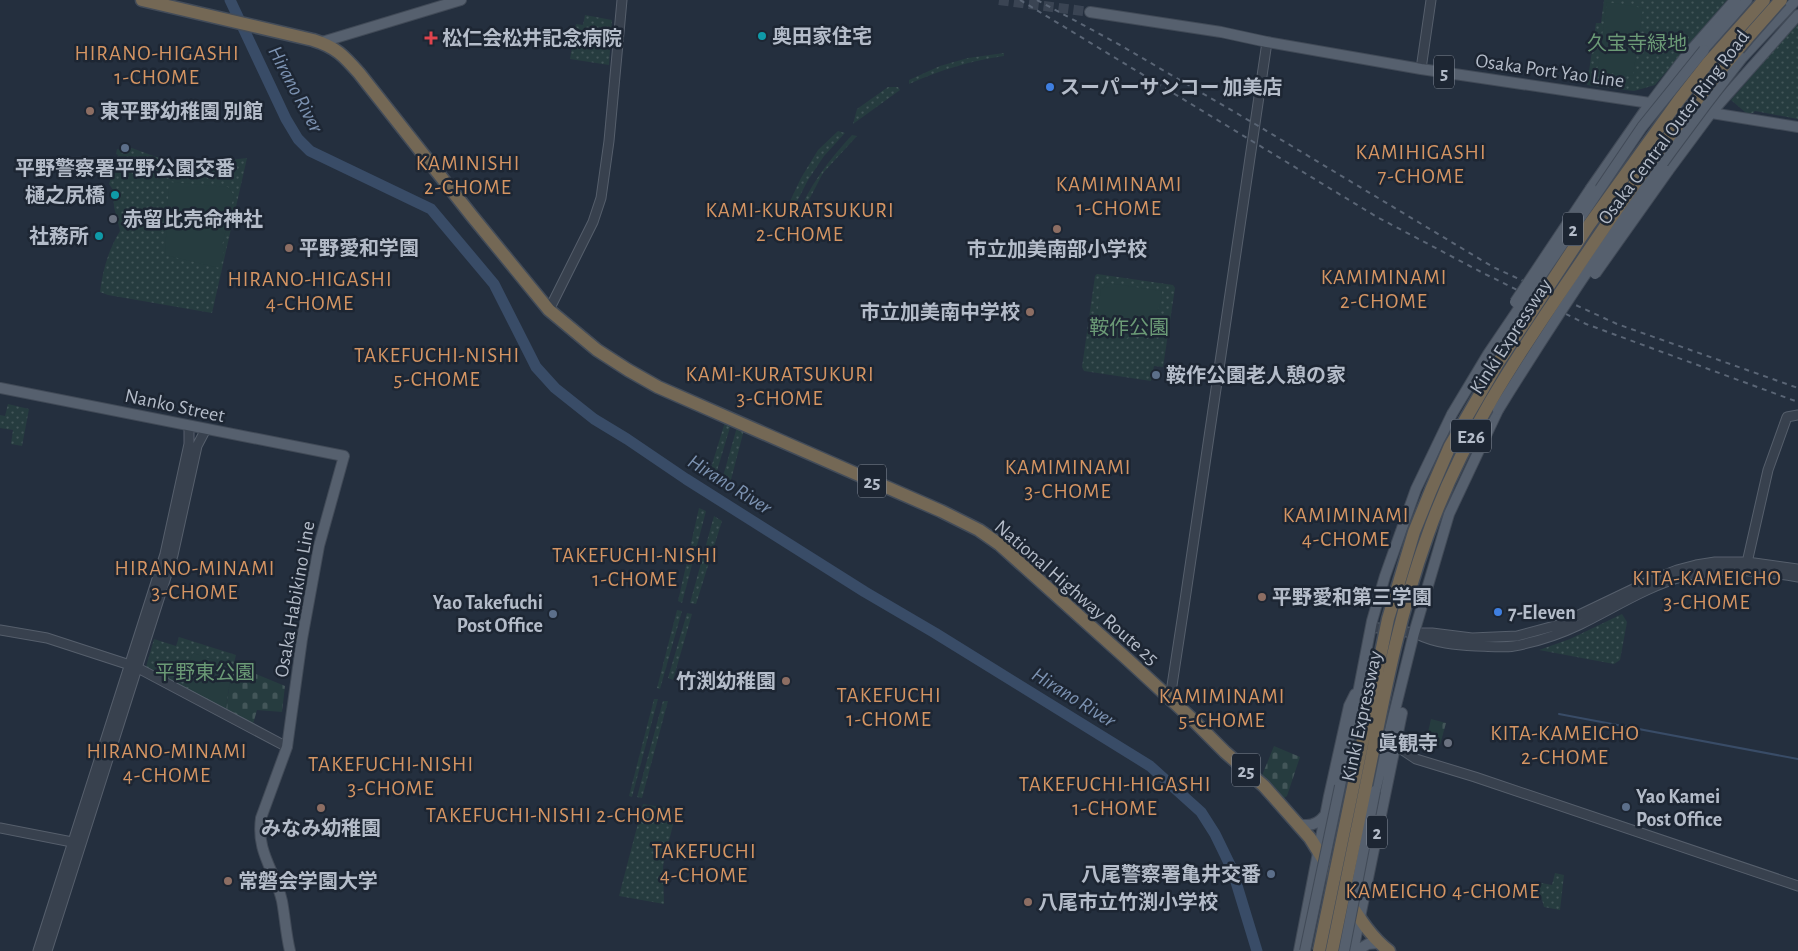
<svg xmlns="http://www.w3.org/2000/svg" width="1798" height="951" viewBox="0 0 1798 951" font-family="'Alegreya Sans','Noto Sans JP',sans-serif">
<defs>
<pattern id="green-dots" width="8" height="8" patternUnits="userSpaceOnUse" patternTransform="scale(1.25)"><rect width="8" height="8" fill="#263c3f"/><path d="M2 2h.1M6 6h.1" fill="none" stroke="#435659" stroke-width="1.8" stroke-linecap="round"/></pattern>
<pattern id="cemetery-stones" width="16" height="16" patternUnits="userSpaceOnUse" patternTransform="scale(1.25)"><rect width="16" height="16" fill="#263c3f"/><path d="M2 7V4a2 2 0 0 1 4 0v3zM10 15v-3a2 2 0 0 1 4 0v3z" fill="#435659"/></pattern>
</defs>
<rect width="100%" height="100%" fill="#242f3e"/>
<path fill="url(#green-dots)" d="M1604,0H1727L1655,85L1634,91L1587,85L1596,23H1601Z
M585,15L612,20L609,65L570,59L576,24L583,25Z
M1798,22V119L1755,111L1753,113H1746L1731,100Z
M1004,53V56C970,61 940,70 909,84V80L940,66L968,58Z
M888,87H898L900,90L853,124L857,109Z
M838,131L845,133L824,156L808,180L789,217L783,216L801,178L818,150Z
M852,135L857,136L823,173L799,219H796C809,186 828,161 852,135Z
M129,147L162,159L213,162L247,158L212,313L108,295L100,292C103,269 108,251 120,231L114,207L113,190L109,184L118,155L116,154L117,149L128,152Z
M1097,274L1173,285L1175,288L1163,367L1154,366L1151,381L1084,371L1082,367L1095,276Z
M8,404L29,409L22,446L11,444L13,430L0,428V415L5,416Z
M725,422L731,424L713,484L707,481Z
M737,427L744,430L728,491L720,487Z
M699,508L706,511L682,603L678,601Z
M714,516L722,521L696,604L690,603Z
M677,610L682,611L660,689L657,688Z
M687,613L692,614L673,680L668,678Z
M1622,614L1627,622L1620,660L1614,664L1539,650L1570,639Z
M179,637L236,655L230,678L226,712L146,667L154,639L176,646Z
M654,699H658L632,797L629,796Z
M663,701H668L642,798L637,797Z
M643,804L673,809L676,812L663,866L664,904L619,896Z
M1555,873L1564,875L1560,910L1544,907L1541,896L1529,892L1531,881L1552,885Z"/>
<path fill="url(#cemetery-stones)" d="M235,661L256,674L285,686L282,712L257,710L253,724L226,712L230,678Z
M1431,719L1446,723L1440,745L1426,741Z
M1274,746L1300,757L1287,796L1284,798L1261,778Z"/>
<path fill="#263c3f" d="M1607,2L1643,8L1633,76L1597,71Z
M169,182L228,187L234,195L222,246L225,247L220,268L165,255Z
M1108,283L1162,291C1161,327 1127,349 1094,336L1101,289Z
M193,653L233,666L225,709L186,686L183,681Z"/>
<g fill="none" stroke-linecap="round" stroke-linejoin="round">
<path stroke="#394c67" stroke-width="2" d="M1559,714L1798,759"/>
<path stroke="#394c67" stroke-width="11" d="M230,0L286,119L298,139L310,151L431,209L494,284L536,367L555,388L594,419L627,439L686,479L865,592L935,633L1150,766L1201,812L1215,834L1232,869L1257,951"/>
<path stroke="#3a4453" stroke-width="10" stroke-dasharray="10 5" stroke-linecap="butt" d="M999,0L1090,12"/>
<g stroke="#565f6c" stroke-width="11">
<path id="minor" d="M1421,69L1431,0
M549,310L593,222L601,198L609,141L622,0
M1746,567L1768,470L1787,417L1798,415
M1371,627L1414,633H1432L1472,638L1517,636L1558,625L1654,579L1677,570L1696,565L1715,562H1747L1798,569
M0,630L47,638L136,667L287,747
M1417,634C1435,643 1456,645 1476,646C1488,646 1502,648 1514,646C1536,642 1558,635 1579,625C1614,608 1647,586 1685,576C1723,566 1760,571 1798,577
M1166,695L1171,692L1185,600L1267,42
M1395,745L1416,759L1475,777L1798,886
M0,828L72,842
M38,951L165,554L189,444V426
M47,951L173,555L197,446L206,429"/>
</g>
<g stroke="#414a57" stroke-width="12">
<path id="major" d="M1090,12L1221,32L1267,42L1421,69L1650,103L1798,127
M322,42L461,0
M1704,50L1747,0
M1742,58L1796,0
M1668,171L1711,113L1798,15
M1591,188L1646,109L1685,57L1735,0
M0,388L344,456L319,546L302,639L287,747L261,818C256,853 275,870 282,901C285,917 286,935 290,951
M1340,786L1372,621L1385,576L1416,489L1452,414
M1375,791L1414,633L1449,514L1498,410
M1299,824C1309,827 1318,824 1325,815
M1299,951L1329,796L1349,706L1355,694
M1353,951L1402,713
M1356,951L1368,944L1379,943"/>
</g>
<g stroke="#434c59" stroke-width="15">
<path id="highway" d="M142,0L313,40C336,47 344,56 359,73L472,216L549,310L597,350L628,370L658,387L941,511L979,530L999,544L1126,658L1191,718L1225,752L1264,786L1310,838L1338,883
M1348,900C1360,919 1371,937 1389,951"/>
</g>
<use href="#minor" stroke="#38414e" stroke-width="9"/>
<use href="#major" stroke="#56606e" stroke-width="10"/>
<use href="#highway" stroke="#746855" stroke-width="12"/>
<path stroke="#5a6575" stroke-width="2" stroke-dasharray="5 5" stroke-linecap="butt" d="M1020,0L1377,217L1483,273L1586,324L1798,402
M1037,0L1120,45L1255,124L1493,267L1617,324L1798,388"/>
<g stroke="#414a57" stroke-width="12" stroke-linecap="butt">
<path id="major-bridge" d="M1595,274L1668,171
M1515,302L1591,188
M1498,410C1573,289 1654,170 1742,58
M1452,414L1488,354L1642,127L1704,50
M1305,951L1340,786
M1344,951L1375,791"/>
</g>
<g stroke="#434c59" stroke-width="15" stroke-linecap="butt">
<path id="highway-bridge" d="M1319,951L1388,619L1414,532L1431,490L1450,446L1498,363L1589,225L1679,100L1708,63L1764,0
M1332,951C1345,888 1358,824 1371,761C1386,685 1401,609 1427,537C1460,441 1516,357 1573,274C1637,178 1703,85 1781,0"/>
</g>
<use href="#major-bridge" stroke="#56606e" stroke-width="10"/>
<use href="#highway-bridge" stroke="#746855" stroke-width="12"/>
</g>
<g fill="#0f9aa8" stroke="#1d2633" stroke-width="2">
<circle cx="762" cy="36" r="5"/>
<circle cx="115" cy="195" r="5"/>
<circle cx="99" cy="236" r="5"/>
</g>
<path fill="#e0444e" stroke="#1d2633" stroke-width="2" d="M428.5 30.5h5v5h5v5h-5v5h-5v-5h-5v-5h5z"/>
<g fill="#3f7fe0" stroke="#1d2633" stroke-width="2">
<circle cx="1050" cy="87" r="5"/>
<circle cx="1498" cy="612" r="5"/>
</g>
<g fill="#8d6e63" stroke="#1d2633" stroke-width="2">
<circle cx="90" cy="111" r="5"/>
<circle cx="1057" cy="229" r="5"/>
<circle cx="289" cy="248" r="5"/>
<circle cx="1030" cy="312" r="5"/>
<circle cx="1262" cy="597" r="5"/>
<circle cx="786" cy="681" r="5"/>
<circle cx="321" cy="808" r="5"/>
<circle cx="228" cy="881" r="5"/>
<circle cx="1028" cy="902" r="5"/>
</g>
<g fill="#5c6f8a" stroke="#1d2633" stroke-width="2">
<circle cx="125" cy="148" r="5"/>
<circle cx="1156" cy="375" r="5"/>
<circle cx="553" cy="614" r="5"/>
<circle cx="1626" cy="807" r="5"/>
<circle cx="1271" cy="874" r="5"/>
</g>
<g fill="#6b7280" stroke="#1d2633" stroke-width="2">
<circle cx="113" cy="219" r="5"/>
<circle cx="1448" cy="743" r="5"/>
</g>
<g text-anchor="middle" stroke-width="5" stroke-linejoin="round" paint-order="stroke">
<g fill="#1d2633" stroke="#878f9c" stroke-width="1">
<rect x="1434" y="55.5" width="20" height="33" rx="4"/>
<rect x="1563" y="212.5" width="20" height="33" rx="4"/>
<rect x="1451" y="419.5" width="40" height="33" rx="4"/>
<rect x="858" y="464.5" width="28" height="33" rx="4"/>
<rect x="1232" y="753.5" width="28" height="33" rx="4"/>
<rect x="1367" y="815.5" width="20" height="33" rx="4"/>
</g>
<g font-size="19" font-weight="bold" fill="#b4bcc9">
<text x="1444" y="79">5</text>
<text x="1573" y="236">2</text>
<text x="1471" y="443">E26</text>
<text x="872" y="488">25</text>
<text x="1246" y="777">25</text>
<text x="1377" y="839">2</text>
</g>
<g font-size="20" font-weight="bold" fill="#b4bcc9" stroke="#1d2633" text-anchor="start">
<text x="772" y="43">奥田家住宅</text>
<text x="442" y="45">松仁会松井記念病院</text>
<text x="1060" y="94">スーパーサンコー 加美店</text>
<text x="100" y="118">東平野幼稚園 別館</text>
<text x="125" y="175" text-anchor="middle">平野警察署平野公園交番</text>
<text x="105" y="202" text-anchor="end">樋之尻橋</text>
<text x="123" y="226">赤留比売命神社</text>
<text x="89" y="243" text-anchor="end">社務所</text>
<text x="299" y="255">平野愛和学園</text>
<text x="1057" y="256" text-anchor="middle">市立加美南部小学校</text>
<text x="1020" y="319" text-anchor="end">市立加美南中学校</text>
<text x="1166" y="382">鞍作公園老人憩の家</text>
<text x="1272" y="604">平野愛和第三学園</text>
<text x="543" y="609" text-anchor="end">Yao Takefuchi<tspan x="543" dy="23">Post Office</tspan></text>
<text x="1508" y="619">7-Eleven</text>
<text x="776" y="688" text-anchor="end">竹渕幼稚園</text>
<text x="1438" y="750" text-anchor="end">眞観寺</text>
<text x="1636" y="803">Yao Kamei<tspan x="1636" dy="23">Post Office</tspan></text>
<text x="321" y="835" text-anchor="middle">みなみ幼稚園</text>
<text x="1261" y="881" text-anchor="end">八尾警察署亀井交番</text>
<text x="238" y="888">常磐会学園大学</text>
<text x="1038" y="909">八尾市立竹渕小学校</text>
</g>
<g font-size="20" fill="#6b9a76" stroke="#1d2633">
<text x="1637" y="50">久宝寺緑地</text>
<text x="1129" y="334">鞍作公園</text>
<text x="205" y="679">平野東公園</text>
</g>
<g font-size="20" fill="#b4bcc9" stroke="#1d2633">
<text transform="translate(1550 70) rotate(8)" y="7">Osaka Port Yao Line</text>
<text transform="translate(1673 127) rotate(-53)" y="7">Osaka Central Outer Ring Road</text>
<text transform="translate(1510 336) rotate(-57)" y="7">Kinki Expressway</text>
<text transform="translate(175 405) rotate(12)" y="7">Nanko Street</text>
<text transform="translate(1077 592) rotate(41)" y="7">National Highway Route 25</text>
<text transform="translate(294 599) rotate(-80)" y="7">Osaka Habikino Line</text>
<text transform="translate(1361 716) rotate(-78)" y="7">Kinki Expressway</text>
</g>
<g font-size="21" letter-spacing="1" fill="#d59563" stroke="#1d2633">
<text x="157" y="60">HIRANO-HIGASHI<tspan x="157" dy="24">1-CHOME</tspan></text>
<text x="1421" y="159">KAMIHIGASHI<tspan x="1421" dy="24">7-CHOME</tspan></text>
<text x="468" y="170">KAMINISHI<tspan x="468" dy="24">2-CHOME</tspan></text>
<text x="1119" y="191">KAMIMINAMI<tspan x="1119" dy="24">1-CHOME</tspan></text>
<text x="800" y="217">KAMI-KURATSUKURI<tspan x="800" dy="24">2-CHOME</tspan></text>
<text x="1384" y="284">KAMIMINAMI<tspan x="1384" dy="24">2-CHOME</tspan></text>
<text x="310" y="286">HIRANO-HIGASHI<tspan x="310" dy="24">4-CHOME</tspan></text>
<text x="437" y="362">TAKEFUCHI-NISHI<tspan x="437" dy="24">5-CHOME</tspan></text>
<text x="780" y="381">KAMI-KURATSUKURI<tspan x="780" dy="24">3-CHOME</tspan></text>
<text x="1068" y="474">KAMIMINAMI<tspan x="1068" dy="24">3-CHOME</tspan></text>
<text x="1346" y="522">KAMIMINAMI<tspan x="1346" dy="24">4-CHOME</tspan></text>
<text x="635" y="562">TAKEFUCHI-NISHI<tspan x="635" dy="24">1-CHOME</tspan></text>
<text x="195" y="575">HIRANO-MINAMI<tspan x="195" dy="24">3-CHOME</tspan></text>
<text x="1707" y="585">KITA-KAMEICHO<tspan x="1707" dy="24">3-CHOME</tspan></text>
<text x="889" y="702">TAKEFUCHI<tspan x="889" dy="24">1-CHOME</tspan></text>
<text x="1222" y="703">KAMIMINAMI<tspan x="1222" dy="24">5-CHOME</tspan></text>
<text x="1565" y="740">KITA-KAMEICHO<tspan x="1565" dy="24">2-CHOME</tspan></text>
<text x="167" y="758">HIRANO-MINAMI<tspan x="167" dy="24">4-CHOME</tspan></text>
<text x="391" y="771">TAKEFUCHI-NISHI<tspan x="391" dy="24">3-CHOME</tspan></text>
<text x="1115" y="791">TAKEFUCHI-HIGASHI<tspan x="1115" dy="24">1-CHOME</tspan></text>
<text x="555" y="822">TAKEFUCHI-NISHI 2-CHOME</text>
<text x="704" y="858">TAKEFUCHI<tspan x="704" dy="24">4-CHOME</tspan></text>
<text x="1443" y="898">KAMEICHO 4-CHOME</text>
</g>
<g font-size="21" font-style="italic" fill="#7c92b1" stroke="#1d2633">
<text transform="translate(296 89) rotate(62)" y="7">Hirano River</text>
<text transform="translate(730 484) rotate(32)" y="7">Hirano River</text>
<text transform="translate(1074 697) rotate(32)" y="7">Hirano River</text>
</g>
</g>
</svg>
